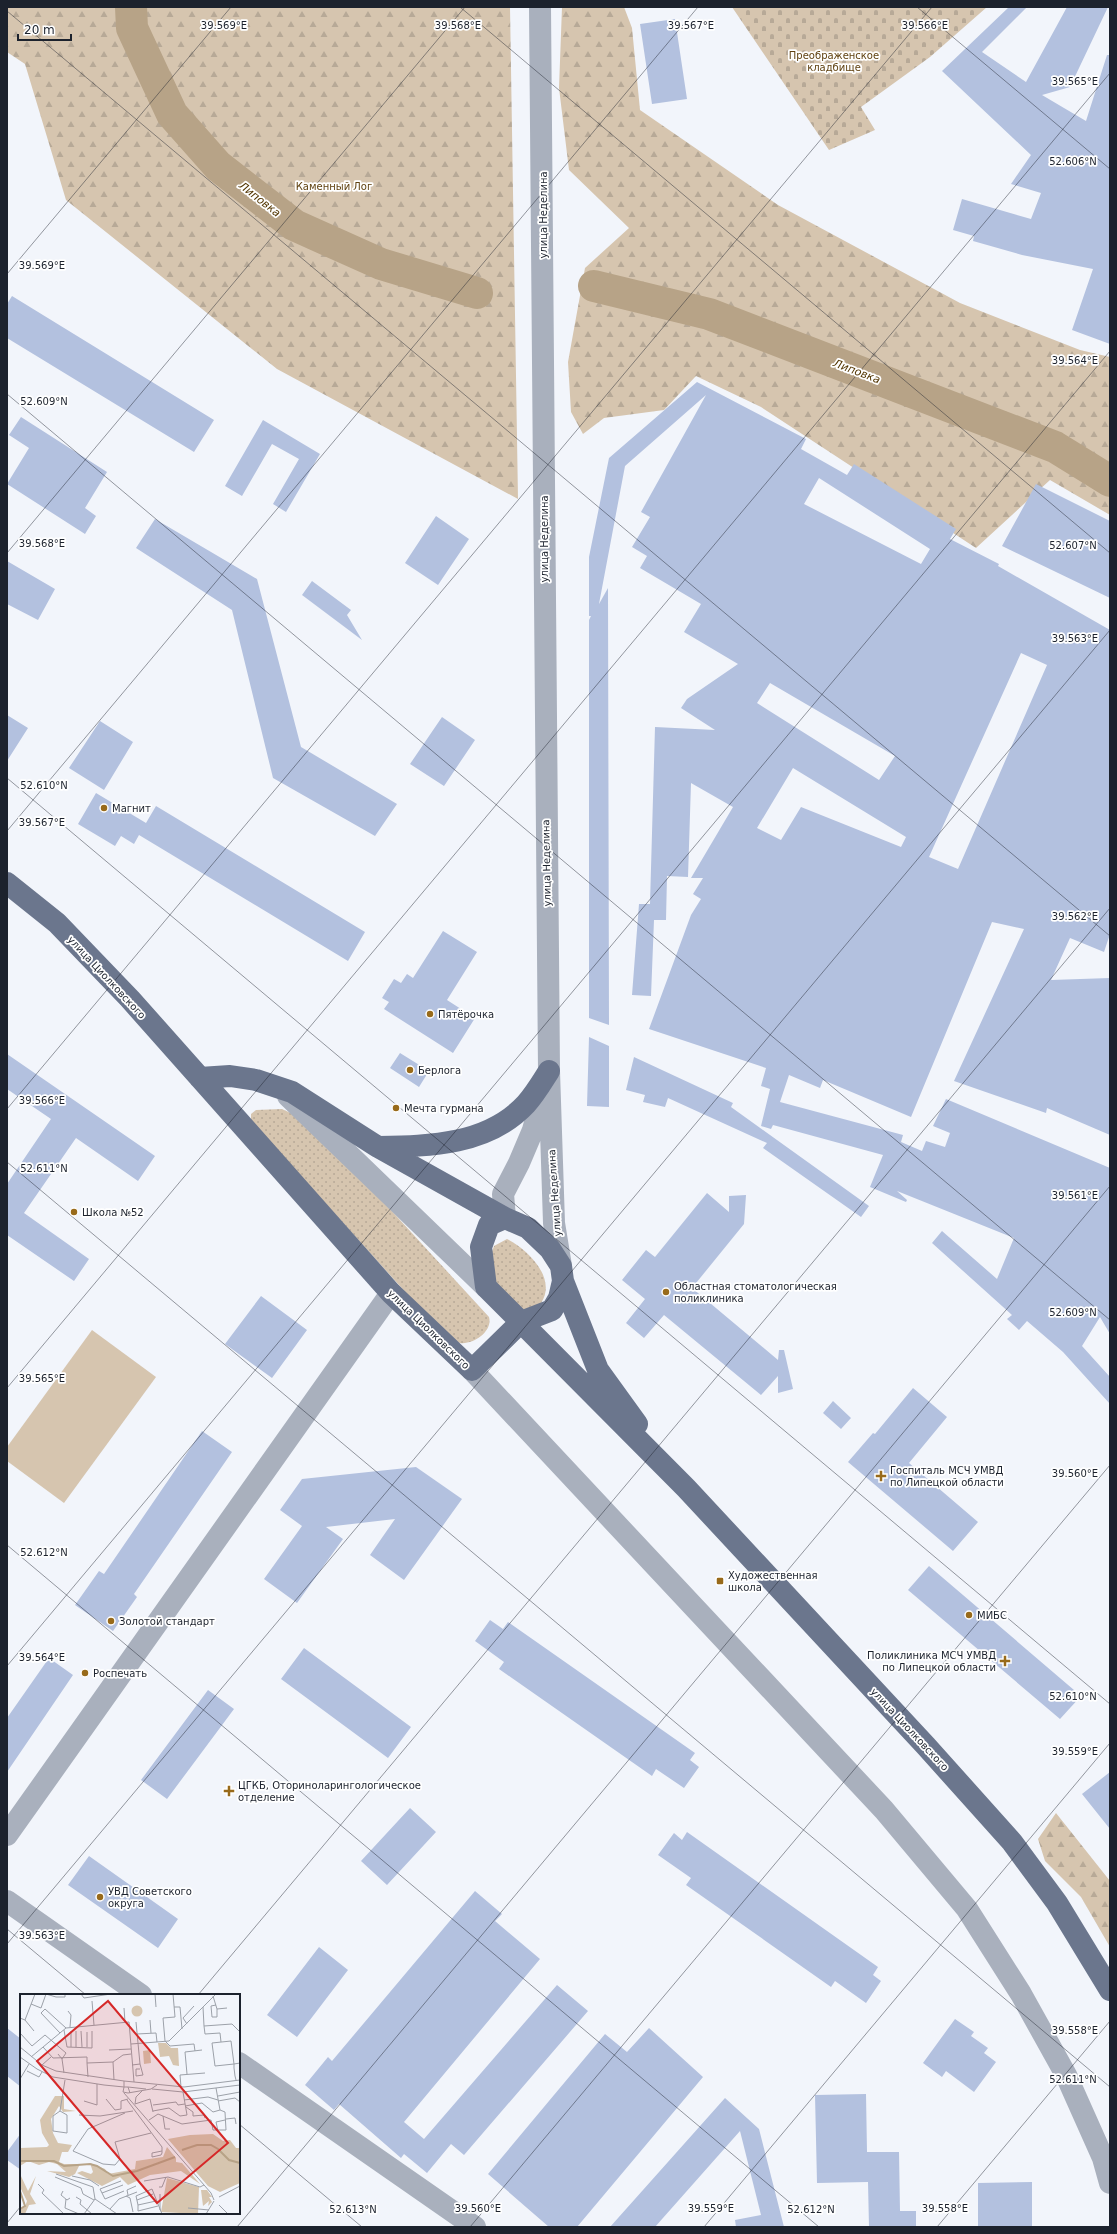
<svg xmlns="http://www.w3.org/2000/svg" width="1117" height="2234" viewBox="0 0 1117 2234" font-family="'DejaVu Sans',sans-serif">
<defs>
<pattern id="grass-dots" width="8" height="8" patternUnits="userSpaceOnUse"><rect width="8" height="8" fill="#d6c5af"/><path d="M2 2h.1M6 6h.1" fill="none" stroke="#b7a997" stroke-width="1.8" stroke-linecap="round"/></pattern>
<pattern id="forest-firs" width="22" height="20" patternUnits="userSpaceOnUse"><rect width="22" height="20" fill="#d6c5af"/><path d="M5 1l3.5 6h-7zM16 11l3.5 6h-7z" fill="#b7a997"/></pattern>
<pattern id="cemetery-stones" width="16" height="16" patternUnits="userSpaceOnUse"><rect width="16" height="16" fill="#d6c5af"/><path d="M2 7V4a2 2 0 0 1 4 0v3zM10 15v-3a2 2 0 0 1 4 0v3z" fill="#b7a997"/></pattern>
</defs>
<rect width="100%" height="100%" fill="#f2f5fb"/>
<path fill="url(#grass-dots)" d="M282,1109L310,1122L489,1317C493,1331 474,1345 460,1343C455,1342 450,1338 445,1336L251,1121V1114L256,1110Z
M507,1239C526,1248 558,1278 541,1303C539,1306 532,1309 528,1311C508,1306 491,1282 489,1261C489,1257 493,1250 494,1246Z"/>
<path fill="url(#forest-firs)" d="M7,7H510L518,499L277,369L66,200L25,64L7,52Z
M562,7H624L632,28L640,110L778,205L960,303L1080,350L1110,357V515L1050,480L976,548L761,407L696,376L664,410L604,418L583,434L571,412L568,362L585,268L629,228L569,170L559,88Z
M1056,1813L1110,1881V1947L1081,1897L1045,1861L1038,1839Z"/>
<path fill="url(#cemetery-stones)" d="M732,7H987L930,57L861,107L875,130L829,150Z"/>
<path fill="#d6c5af" d="M92,1330L156,1377L64,1503L7,1461V1447Z"/>
<g fill="none" stroke-linecap="round" stroke-linejoin="round">
<path stroke="#b7a387" stroke-width="32" d="M131,7L132,28L172,114L218,166L294,225L381,264L477,293
M594,286L709,314L1055,447L1110,481"/>
</g>
<path fill="#b3c1df" fill-rule="evenodd" d="M1009,7H1027L982,52L1026,82L1067,7H1108L1070,87L1042,95L1086,121L1107,55H1110V344L1072,330L1093,269L1022,255L973,241L974,236L953,230L962,199L1031,219L1041,193L1011,184L1031,155L942,71Z
M675,19L687,99L652,104L640,24Z
M12,296L214,420L194,452L7,338V304Z
M697,382L806,439L801,449L847,475L854,464L956,529L950,539L999,564L998,566L1110,630V934L1104,952L1070,938L1051,980L1110,978V1135L1047,1108L1046,1113L954,1081L1024,929L992,922L911,1117L823,1080L820,1088L789,1075L780,1102L903,1135L901,1142L922,1151L926,1141L945,1147L950,1133L933,1126L946,1099L1110,1168V1334L1100,1317L1082,1346L1110,1377V1404L1063,1352L1027,1321L1019,1330L1007,1319L1012,1315L932,1243L942,1231L997,1279L1014,1238L897,1191L907,1200L906,1202L870,1187L883,1155L773,1125L771,1129L761,1126L770,1089L761,1086L766,1068L649,1029L691,915L701,899L693,894L703,878H691L733,807L691,783L688,877L667,876L666,920H654L651,996L632,995L639,904H650L655,727L715,730L681,708L687,699L738,664L684,632L701,604L640,568L647,556L632,547L650,517L641,512L706,395L625,466L599,604L608,588L609,1025L589,1018V620L591,616H589V557L609,458ZM819,478L930,549L921,564L804,504ZM1021,653L1047,665L958,869L929,857ZM770,683L895,756L879,780L757,703ZM793,768L906,837L901,847L801,807L781,840L757,828Z
M21,417L107,472L85,508L96,516L85,534L7,484L29,448L9,435Z
M263,420L320,454L286,512L273,504L299,459L272,444L242,496L225,486Z
M1036,484L1110,521V598L1002,546Z
M436,516L469,539L438,585L405,563Z
M155,519L257,579L301,747L397,804L375,836L273,778L232,610L136,548Z
M7,561L55,589L38,620L7,604Z
M312,581L351,610L347,615L362,640L302,595Z
M7,715L28,728L7,761Z
M442,717L475,740L444,786L410,764Z
M100,721L133,742L104,790L69,768Z
M96,793L146,823L156,806L365,932L348,961L139,835L134,844L121,836L115,846L78,824Z
M443,931L477,952L447,1000L475,1018L453,1053L384,1009L389,1002L382,998L394,979L401,983L407,974L413,978Z
M589,1037L609,1046V1107L587,1106Z
M400,1053L429,1071L419,1087L390,1068Z
M7,1054L155,1156L138,1181L76,1138L24,1213L89,1259L74,1281L7,1235V1184L51,1119L7,1089Z
M634,1057L733,1103L731,1107L869,1206L861,1217L763,1148L767,1143L668,1098L665,1107L643,1102L645,1095L626,1090Z
M707,1193L729,1212V1196L746,1195L744,1224L692,1288L778,1360L779,1350H784L793,1389L778,1393V1376L761,1395L664,1315L644,1338L626,1323L645,1299L622,1280L646,1250L655,1257Z
M261,1296L307,1330L272,1378L225,1344Z
M913,1388L947,1417L909,1463L978,1522L953,1551L848,1462L873,1433L875,1434Z
M833,1401L851,1418L841,1429L823,1413Z
M202,1431L232,1452L134,1594L137,1597L113,1631L75,1605L99,1571L104,1574Z
M416,1467L462,1499L404,1580L370,1555L395,1519L326,1527L343,1539L297,1603L264,1579L302,1526L280,1510L302,1479Z
M929,1566L1081,1696L1060,1719L908,1590Z
M490,1620L503,1629L508,1622L695,1753L690,1760L699,1767L684,1788L656,1769L652,1776L499,1669L504,1662L475,1641Z
M304,1648L411,1727L388,1758L281,1679Z
M49,1658L73,1675L7,1772V1718Z
M208,1690L234,1709L167,1799L141,1780Z
M1110,1772V1829L1082,1794Z
M410,1808L436,1832L387,1885L361,1861Z
M687,1832L878,1967L873,1975L881,1981L866,2003L835,1981L831,1987L686,1885L691,1878L658,1855L674,1833L682,1840Z
M89,1856L178,1919L158,1948L68,1885Z
M475,1891L502,1914L495,1921L540,1959L404,2122L424,2139L557,1985L588,2011L464,2155L451,2144L427,2173L404,2154L401,2158L339,2104L334,2110L305,2085L328,2057L332,2061Z
M319,1947L348,1970L297,2037L267,2015Z
M955,2019L974,2032L971,2036L988,2048L984,2053L996,2062L974,2092L946,2071L942,2077L923,2063Z
M7,2028L21,2039V2087L7,2076Z
M649,2028L703,2077L577,2227H549L488,2174L605,2034L627,2052Z
M866,2094L867,2152H899L900,2211H916V2227H869L868,2182L817,2183L815,2095Z
M725,2098L759,2129L784,2227H736L735,2220L761,2215L740,2131L655,2227H610Z
M21,2133V2170L7,2160V2152Z
M1032,2182V2227H978V2183Z"/>
<g fill="none" stroke-linecap="round" stroke-linejoin="round">
<path stroke="#a9b0bd" stroke-width="22" d="M540,7L549,1071L554,1223L561,1266
M288,1096L486,1287
M505,1218L503,1194L519,1163L533,1130L543,1094
M472,1370L884,1810L967,1909L1021,1994L1066,2075L1103,2158L1110,2183
M7,1835L391,1293
M7,1901L141,1995
M239,2063L475,2227"/>
<path stroke="#6b768d" stroke-width="22" d="M7,883L57,923L130,999L391,1293L472,1370L521,1322L686,1488L926,1746L1012,1842L1057,1903L1110,1990
M200,1078L230,1076L256,1080L292,1092L378,1147L505,1218L528,1228L550,1249L561,1266L563,1281L559,1298L552,1310L521,1322L486,1287L481,1247L489,1225L505,1218
M378,1147C430,1146 488,1145 526,1104C535,1094 542,1082 549,1071
M563,1281L598,1370L637,1424"/>
</g>
<path fill="none" stroke="#1c222d" stroke-width="1" stroke-opacity="0.45" d="M460,7L1110,553M917,7L1110,169M7,11L1110,936M7,274L231,7M7,394L1110,1320M7,553L465,7M7,778L1110,1704M7,831L698,7M7,1109L932,7M7,1162L1110,2087M7,1388L1110,73M7,1545L819,2227M7,1666L1110,351M7,1929L86,1995M7,1944L1110,630M198,1995L1110,908M239,2124L362,2227M7,2223L21,2206M237,2227L1110,1186M470,2227L1110,1465M704,2227L1110,1743M937,2227L1110,2021"/>
<g fill="#986a1a" stroke="#fff" stroke-width="1.5">
<circle cx="104" cy="808" r="4"/>
<circle cx="430" cy="1014" r="4"/>
<circle cx="410" cy="1070" r="4"/>
<circle cx="396" cy="1108" r="4"/>
<circle cx="74" cy="1212" r="4"/>
<circle cx="666" cy="1292" r="4"/>
<path d="M879 1470h4v4h4v4h-4v4h-4v-4h-4v-4h4z"/>
<rect x="716" y="1577" width="8" height="8" rx="2"/>
<circle cx="969" cy="1615" r="4"/>
<circle cx="111" cy="1621" r="4"/>
<path d="M1003 1655h4v4h4v4h-4v4h-4v-4h-4v-4h4z"/>
<circle cx="85" cy="1673" r="4"/>
<path d="M227 1785h4v4h4v4h-4v4h-4v-4h-4v-4h4z"/>
<circle cx="100" cy="1897" r="4"/>
</g>
<g text-anchor="middle" stroke-width="3.5" stroke-linejoin="round" paint-order="stroke">
<g font-size="10" fill="#604211" stroke="#fff">
<text x="834" y="59">Преображенское<tspan x="834" dy="12">кладбище</tspan></text>
<text x="334" y="190">Каменный Лог</text>
</g>
<g font-size="10" fill="#1c222d" stroke="#fff">
<text transform="translate(543 215) rotate(-90)" y="4">улица Неделина</text>
<text transform="translate(544 539) rotate(-90)" y="4">улица Неделина</text>
<text transform="translate(546 863) rotate(-91)" y="4">улица Неделина</text>
<text transform="translate(107 977) rotate(47)" y="4">улица Циолковского</text>
<text transform="translate(554 1193) rotate(-94)" y="4">улица Неделина</text>
<text transform="translate(429 1329) rotate(44)" y="4">улица Циолковского</text>
<text transform="translate(910 1729) rotate(47)" y="4">улица Циолковского</text>
</g>
<g font-size="10" fill="#1c222d" stroke="#fff" text-anchor="start">
<text x="112" y="812">Магнит</text>
<text x="438" y="1018">Пятёрочка</text>
<text x="418" y="1074">Берлога</text>
<text x="404" y="1112">Мечта гурмана</text>
<text x="82" y="1216">Школа №52</text>
<text x="674" y="1290">Областная стоматологическая<tspan x="674" dy="12">поликлиника</tspan></text>
<text x="890" y="1474">Госпиталь МСЧ УМВД<tspan x="890" dy="12">по Липецкой области</tspan></text>
<text x="728" y="1579">Художественная<tspan x="728" dy="12">школа</tspan></text>
<text x="977" y="1619">МИБС</text>
<text x="119" y="1625">Золотой стандарт</text>
<text x="996" y="1659" text-anchor="end">Поликлиника МСЧ УМВД<tspan x="996" dy="12">по Липецкой области</tspan></text>
<text x="93" y="1677">Роспечать</text>
<text x="238" y="1789">ЦГКБ, Оториноларингологическое<tspan x="238" dy="12">отделение</tspan></text>
<text x="108" y="1895">УВД Советского<tspan x="108" dy="12">округа</tspan></text>
</g>
<g font-size="11" font-style="italic" fill="#523500" stroke="#fff">
<text transform="translate(260 199) rotate(38)" y="4">Липовка</text>
<text transform="translate(857 371) rotate(21)" y="4">Липовка</text>
</g>
</g>
<g transform="translate(20 1994)">
<rect width="220" height="220" fill="#f2f5fb"/>
<path d="M35,102H44V115L56,117L43,118L39,112L31,125L33,139L38,149L52,151L48,158H42L39,168L44,170H60L55,180L49,183L27,177L46,178L37,170L29,168L19,171L8,167L0,172V154L27,153L29,151L22,139L20,126ZM193,140L203,147L210,146L216,154H220V189L200,198L188,192L148,145L170,141ZM147,153L156,164V168L162,169L180,190L161,177L130,181L108,191L100,183L82,192L57,179L62,177L71,180L73,178L70,169L85,175L88,180L115,175L116,167L143,163ZM0,180L8,197L16,182L10,200L16,210L9,211L5,220L0,219V215L5,213L7,207L0,193ZM181,196H187L192,203H189L192,208L188,212L189,207L183,212Z" fill="#d6c5af"/>
<path d="M147,184L179,193L178,220L141,218Z" fill="#d6c5af"/>
<path d="M111.5 17a5.5 5.5 0 1 1 11 0a5.5 5.5 0 1 1-11 0ZM138,49H146L151,54H158L159,72L153,71L149,62L140,63ZM130,56L131,69L124,70L123,57Z" fill="#d6c5af"/>
<path fill="none" stroke="#b7a387" stroke-width="2" d="M162,156L177,151H191L198,155L209,166L220,169M0,167H34L44,172L70,170L77,172L93,182L117,177L155,163M0,197L5,212L0,215"/>
<path fill="none" stroke="#9ca1a9" stroke-width="1" d="M26,0L36,3H45V0M61,0L64,4L91,0M135,0L136,13M153,0L155,23L143,24L145,47L150,52L174,50L175,57M193,2L197,15L207,14M72,7L74,31M11,10L21,14L26,0M196,11L191,12L192,23H197V15M154,13H160L162,35M183,13L184,32L212,30L220,38M104,14L105,28M48,17L51,21L50,33M0,24L5,26L15,0M5,26L14,37M130,26L131,39M167,30L163,24L174,12M184,32L185,40L200,39L201,48M44,36L47,53L72,54V37M61,37L62,53M0,39L12,52L25,41L46,59L42,65M40,39L21,19L25,15L46,34M117,40L136,39L137,48M111,50L149,47L196,0M0,53L22,71L36,77L104,87M23,53L33,64L67,63V69L93,68M51,53V37M56,53V37M67,53V38M89,56L111,55M38,60L42,65L44,79M0,63L17,75L33,83L84,91L104,93V87L164,93L220,86M11,63L46,34L109,28L114,88M67,69L68,83M120,70L123,81L116,82V75H120M22,71L31,63M112,71L120,70L116,28M7,77L19,83L22,78M167,80L165,58L182,56M0,85L9,70M94,86L93,68L103,61L111,60M216,86L215,82L214,74V70L211,47L192,49L195,72L214,70L220,69M108,93L126,95M161,93L160,81L185,79M132,95L163,98L220,91M104,99L191,199L194,206M110,99L108,93H104L103,98L108,99L131,95L137,91M198,102L220,98M86,105L95,116L101,115V107L108,105M107,106L142,153V159L141,161L132,163V159L142,157M164,106L188,103L198,106M64,107L77,111V90M198,107L215,104L220,108M115,110L130,105L133,118M115,110L116,103L122,97M133,111L156,108L158,111L165,110M165,112L182,109L193,118L200,116M166,113L173,118V122L184,121L185,124M40,117L33,122V137L47,139V121L40,117L45,86M133,117L149,114L160,122L167,121L163,98M105,119L68,135L53,157L83,170L95,171L100,165L95,148L131,139M59,121L80,122L113,117M143,122L145,135H150M206,125L215,124L216,130M129,126L138,120L162,130L191,126L193,136H206L205,118L200,116L196,94M198,137L196,128L205,126M36,180L73,193L75,205M52,182L70,186L79,192M35,183L61,194L63,200L74,206M101,187L80,195L85,205L104,197M124,187L148,183L180,193L184,191M18,190L24,196L22,199M139,193H142L146,183M43,197L41,201L47,206L50,204M22,199L44,220M82,199L103,191M108,201L107,196L116,192M106,202L110,204L113,218M56,203L61,206L60,210L72,220M199,203L220,192M46,205L45,214L59,220M75,205L97,220M117,206L133,200M136,207L118,211L116,202L132,195L142,220M118,211V217L138,212M199,211L208,220M168,214L189,216M90,215L99,205L117,198M140,216V200M64,220L75,205M186,220L194,207"/>
<path fill="#d62828" fill-opacity="0.15" stroke="#d62828" stroke-width="2" d="M88,7L208,149L137,209L17,67Z"/>
<rect width="220" height="220" fill="none" stroke="#1c222d" stroke-width="2"/>
</g>
<g font-size="10" text-anchor="middle" fill="#1c222d" stroke="#fff" stroke-width="3.5" stroke-linejoin="round" paint-order="stroke">
<text x="224" y="29">39.569°E</text>
<text x="458" y="29">39.568°E</text>
<text x="691" y="29">39.567°E</text>
<text x="925" y="29">39.566°E</text>
<text x="1075" y="85">39.565°E</text>
<text x="1073" y="165">52.606°N</text>
<text x="42" y="269">39.569°E</text>
<text x="1075" y="364">39.564°E</text>
<text x="44" y="405">52.609°N</text>
<text x="42" y="547">39.568°E</text>
<text x="1073" y="549">52.607°N</text>
<text x="1075" y="642">39.563°E</text>
<text x="44" y="789">52.610°N</text>
<text x="42" y="826">39.567°E</text>
<text x="1075" y="920">39.562°E</text>
<text x="42" y="1104">39.566°E</text>
<text x="44" y="1172">52.611°N</text>
<text x="1075" y="1199">39.561°E</text>
<text x="1073" y="1316">52.609°N</text>
<text x="42" y="1382">39.565°E</text>
<text x="1075" y="1477">39.560°E</text>
<text x="44" y="1556">52.612°N</text>
<text x="42" y="1661">39.564°E</text>
<text x="1073" y="1700">52.610°N</text>
<text x="1075" y="1755">39.559°E</text>
<text x="42" y="1939">39.563°E</text>
<text x="1075" y="2034">39.558°E</text>
<text x="1073" y="2083">52.611°N</text>
<text x="478" y="2212">39.560°E</text>
<text x="711" y="2212">39.559°E</text>
<text x="945" y="2212">39.558°E</text>
<text x="353" y="2213">52.613°N</text>
<text x="811" y="2213">52.612°N</text>
</g>
<rect width="1117" height="2234" fill="none" stroke="#1c222d" stroke-width="16"/>
<path d="M18 34v6h53v-6" fill="none" stroke="#1c222d" stroke-width="2"/>
<text x="24" y="34" font-size="12" fill="#1c222d" stroke="#ffffff" stroke-width="3" paint-order="stroke">20 m</text>
</svg>
